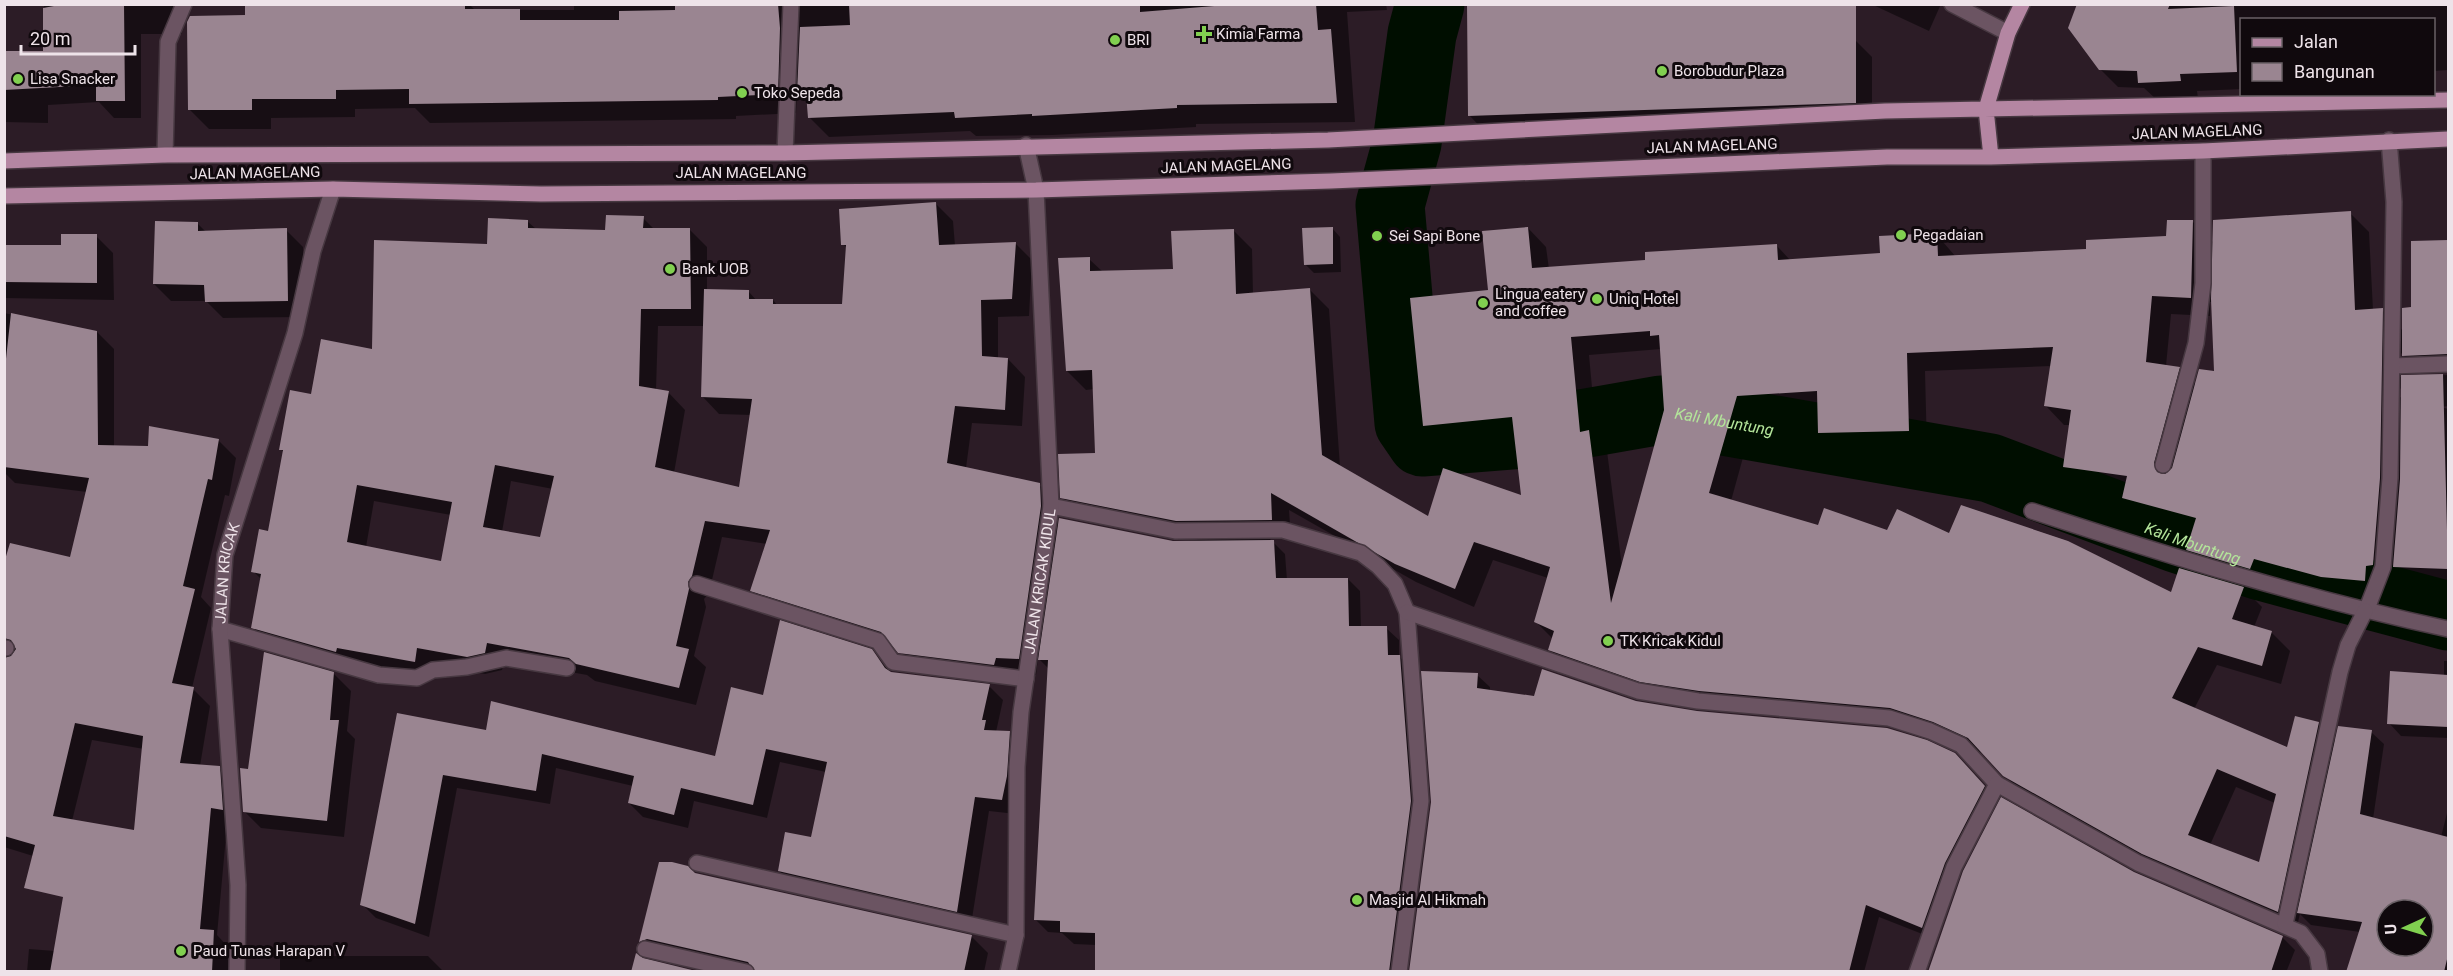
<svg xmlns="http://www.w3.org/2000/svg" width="2453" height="976" viewBox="0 0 2453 976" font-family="Roboto,sans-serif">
<rect width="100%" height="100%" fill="#2c1c26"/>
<path fill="#0007" fill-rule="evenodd" d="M44,4H182V34H141V118H114L99,102L48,105V123L4,122V52H44Z
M246,4H469L475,10H574V4H1386L1387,10L1347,12L1355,122L1196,124V127L1053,135L976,136L970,131L829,137L809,117L808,102L797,91L796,113L736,116V119L430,123L415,108L355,109V117L271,118V129H209L190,110L246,16Z
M1871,4H1941L1929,31Z
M2079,4H2448V70L2434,71V20H2242V89L2197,91L2198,98L2157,100L2144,88L2118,87L2100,69Z
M1855,40L1872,57V119L1486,133L1470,116Z
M936,204L953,221L955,246L1015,243L1032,260L1029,316L998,317V359H1008L1025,377L1022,426L972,423L966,468L1039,485L1057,502L1058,526L1173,542L1200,540L1081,516L1062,497L1096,455L1094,389L1086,390L1067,371L1089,259L1103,272L1174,270L1233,230L1252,249L1253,294L1310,290L1329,309L1340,467L1429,518L1523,497L1516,437L1443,445L1424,426L1489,292L1528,228L1546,247L1549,269L1647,262L1777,246L1791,261L1882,254L1937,235L1956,257L2087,250L2168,237L2193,222L2214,243L2350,213L2369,232L2373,310H2382L2403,331L2412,309L2413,242L2448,241V371L2420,372L2401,353L2400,377L2448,375V406L2442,407L2448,409V583L2410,582L2393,565L2392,583L2384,584L2383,599L2341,595L2272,577L2269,587L2206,568L2187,549L2194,530L2142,517L2123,498L2125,491L2084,485L2065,467L2071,425H2064L2046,406L2051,366L1925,371L1927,449L1839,452L1820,433L1819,410L1755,414L1731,501L1819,526L1950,535L2172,594L2243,588L2262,607L2254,627L2271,632L2290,651L2281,684L2217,665L2194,709L2288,749L2318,724L2336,742L2371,732L2384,744L2373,819L2441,837L2448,809V972H2348L2360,932L2311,925L2300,914L2296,930L2163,873L2024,795L1986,755L1953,740L1910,727L1719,710L1569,668L1550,650L1553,639L1535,621L1548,578L1493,560L1474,607L1416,582L1289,510L1291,539H1270L1285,554L1287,580L1348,579L1360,591L1361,628H1386L1399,640V656L1412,669L1423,814L1403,972H1097L1096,945L1074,944L1062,933L1048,932L1036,920L1049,669L1038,658L1036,675L917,670L896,647L769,607L752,590L767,544L722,537L709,593L704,599L706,607L694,656L706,667L696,705L595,681L587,675L504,660L502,670L485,674L434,664L431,679L270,645L253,627L262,580L253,571L269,533L284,453L281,449L312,395L373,351L488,246L527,221L536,229L607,231L643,218L655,230L689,229L707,247V290L749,292L757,301L773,300L778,306L843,305L848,249L843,244ZM2210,302H2213L2216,373L2196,385L2179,368L2166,366L2171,314L2210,316ZM658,326H705L702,396L719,414L751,415L740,489L674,473L685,410L668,392L656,390ZM1661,349L1665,410L1622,567L1607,451L1597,441L1589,355ZM2400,388L2412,400L2400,397ZM511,481L553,489L542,539L502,532ZM374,501L451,515L442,563L366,547ZM2236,787L2275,803L2260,864L2210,845ZM2387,910H2423V946H2387Z
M198,224L206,232L286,230L303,247L305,317L223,318L206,301H171L154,284Z
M1332,228L1340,237L1341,272L1314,273L1305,264Z
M96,236L113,253L114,300L4,298V247H63Z
M4,313L97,332L114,349V447L150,448L219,441L236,458L229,496L225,495L201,597L211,608L192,688L210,706L200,766L219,768L237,785L227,825L217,935L230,949V972H27L29,949L55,951L72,868L4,847V570L71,558L87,492L15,483L4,472ZM92,740L144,749L136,832L72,821Z
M871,651L891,673L989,686L1003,700L996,732H1009L1023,746L1016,814L989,811L971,925L794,885L779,871L813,838L826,772L780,762L767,818L694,801L688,828L643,817L629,803L633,786L556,768L550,804L457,788L429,937L376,918L362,904L398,715L488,732L716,757L764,697Z
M2444,661H2448V738L2401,736L2389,723L2444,676Z
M334,674L351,691L347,731L355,739L344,837L261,828L244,811L249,771Z
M1477,675L1490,687V691L1535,698L1636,702L1967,767L1997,799L1957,875L1935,939L1879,917L1864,972H1410Z
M694,874L971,936L988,953L984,972H734L657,958L641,941Z
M2282,937L2295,950L2287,970L2292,972H1929Z
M280,956H428L443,971L280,972Z"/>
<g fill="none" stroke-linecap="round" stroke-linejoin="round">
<path stroke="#000e00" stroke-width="69" id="s1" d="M1430,4L1422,34L1407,143L1390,205L1409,423L1422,442L1524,434L1661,410L1990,468L2176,538L2261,566L2448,616"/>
</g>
<path fill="#9a8591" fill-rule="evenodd" d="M65,4H124L125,101H96V85L4,90V51H43V8Z
M245,4H465V9H520V20H619V11L675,10V4H778L780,28L778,94L718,97V100L409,104V89L336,90V99H252V110H188L187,22L190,16L245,15Z
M849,4H1140V12L1239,4H1316L1318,30L1331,29L1337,103L1177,105V108L1032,116V114L955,118L954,112L808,118L806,93H797L800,27L850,25Z
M1467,4H1856V103L1468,116Z
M2077,4H2170L2168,9L2234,6L2237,72L2180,74L2181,81L2138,83L2137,71L2099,70L2068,28Z
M936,202L939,245L1016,242L1012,299L981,300L982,356L1008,358L1005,410L955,406L947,463L1040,483L1041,506L1019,659L996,658L994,665L898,653L881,632L750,591L770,530L705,521L692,576L688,582L689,589L676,646L689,649L679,688L576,664L569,658L487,643L485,653L467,657L417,648L415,662L337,648L336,652L251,628L261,574L251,572L259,529L268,531L283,450H279L290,390L311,394L321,339L372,349L374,240L487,244L488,218L528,220V228L605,230L606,215L644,216L643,228H690L691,309H641L639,386L669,391L655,467L739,487L752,399L701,397L704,289L749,290V299H773V304H842L846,245H841L839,209ZM495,465L554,476L540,537L483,527ZM357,485L452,502L441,561L347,542Z
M2351,211L2355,310L2383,308L2380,478L2373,565L2366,566L2365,581L2321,577L2254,559L2250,569L2186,550L2196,518L2122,498L2127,476L2063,467L2071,410L2044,406L2053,347L1907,353L1909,431L1818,433L1817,391L1737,396L1709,493L1818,525L1824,508L1887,530L1897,509L1949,533L1961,505L2068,541L2171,592L2179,568L2244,587L2232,619L2272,631L2262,666L2198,647L2172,698L2287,747L2295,716L2319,722L2278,912L2142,854L2003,776L1968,738L1933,722L1890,708L1699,691L1640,682L1548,650L1554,631L1534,622L1550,567L1474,542L1455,589L1395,564L1271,493L1272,520L1176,521L1060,498L1058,454L1095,453L1092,370L1066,371L1058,258L1090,257V271L1173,269L1171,231L1234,229L1236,294L1310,288L1322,455L1428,516L1443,468L1521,495L1512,417L1423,426L1410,298L1488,290L1482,231L1528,227L1532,268L1645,260V252L1777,244L1778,260L1880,253L1879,236L1937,233L1938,256L2086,249V240L2166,236L2167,220H2193L2191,298L2152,296L2146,362L2180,367L2154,463L2157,472L2165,474L2172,468L2199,369L2214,371L2211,299L2213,220ZM1650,331V336L1659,335L1664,410L1611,603L1589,430L1580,432L1571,337ZM2217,769L2276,794L2259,862L2188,835Z
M155,221L198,222V231L287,228L288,301L205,302L204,285L153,284Z
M1333,227V264L1304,265L1302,228Z
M61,234H97V283L4,282V245H61Z
M2448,240V354L2402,356V308L2411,307V241Z
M11,313L97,331L98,445L148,446L149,426L219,439L212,480L208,479L183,586L195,589L172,683L194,687L180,763L220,766L223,810L211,808L200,929L214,930L212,972H50L63,897L24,888L35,845L4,836V658L11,656L16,649L11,640L4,638V563L10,543L70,557L89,478L4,467V377ZM75,723L143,736L134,830L53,816Z
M2443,374L2448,569L2393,567L2400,479L2401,375Z
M1059,518L1173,541L1274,540L1276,578H1348L1349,626H1387L1388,655H1400L1411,801L1389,972H1095V933L1060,932V921L1034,920L1048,660H1038Z
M780,620L872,649L885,668L891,672L990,684L982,720H986L984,730L1010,731L1007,776L1002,800L975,797L957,912L778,871L785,832L811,837L827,762L766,749L753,805L681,788L674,815L628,803L634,776L542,754L536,791L443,775L415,924L360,905L397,713L486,730L491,701L715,756L731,687L763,695Z
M264,652L334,672L330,720H339L327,821L243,812L240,768L248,769Z
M1542,669L1636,701L1697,711L1887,728L1927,740L1955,753L1985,786L1945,863L1922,928L1866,905L1849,972H1409L1431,802L1421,671L1478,673L1477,688L1534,696Z
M2390,671L2448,675V727L2387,724Z
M2338,726L2372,730L2360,814L2448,837V955L2444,972H2346L2362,922L2297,913ZM2387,910H2423V946H2387Z
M2001,797L2134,872L2283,936L2271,972H1928L1963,871Z
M659,862H672L688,866L695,873L972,935L964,972H755L748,962L647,939L639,942Z
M636,953L643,958L700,972H631Z"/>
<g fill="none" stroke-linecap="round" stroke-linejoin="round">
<g stroke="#473841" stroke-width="18">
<g id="minor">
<path d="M1952,4L2008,33"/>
<path d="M785,153L791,4"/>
<path d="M165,155L168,42L184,4"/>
<path d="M2392,366L2448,364"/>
<path d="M2163,465L2196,343L2203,283V151"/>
<path d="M1051,506L1175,531L1283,530L1361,553L1378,566L1395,584L1407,612L1421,801L1399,972"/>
<path d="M2032,511C2169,556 2308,599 2448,629"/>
<path d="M697,584L878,641L893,662L1026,679"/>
<path d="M2368,606L2383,567L2390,478L2394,202L2389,140"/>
<path d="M1407,612L1638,691L1698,701L1889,718L1930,731L1961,745L1997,784L2138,863L2301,933L2317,954L2320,972"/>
<path d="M220,629L379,675L417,678L433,670L467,667L506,658L567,668"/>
<path d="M4,648H6"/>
<path d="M697,863L1016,935"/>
<path d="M2285,924L2340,672L2348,645L2365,611"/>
<path d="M645,949L746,972"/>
<path id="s2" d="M237,972L238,885L220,629L225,555L295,333L313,251L333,189"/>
<path id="s3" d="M1008,972L1016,935L1017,767L1021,712L1051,506L1036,190L1026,145"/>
<path d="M1917,972L1954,867L1997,784"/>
</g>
</g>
<g stroke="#473841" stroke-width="18">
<path id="major" d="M1991,157L1986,109L2008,33L2022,4
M4,161L165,155L785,153L1328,140L1885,111L2448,100
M4,196L333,189L541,194L1036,190L1331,181L1887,157H1991L2203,151L2448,139"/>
</g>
<use href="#minor" stroke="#6b5462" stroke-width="15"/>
<use href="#major" stroke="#b486a2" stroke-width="15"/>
</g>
<g fill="#81d050" stroke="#10090d" stroke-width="2">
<path d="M1201 25h6v6h6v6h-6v6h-6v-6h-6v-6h6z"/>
<circle cx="1115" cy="40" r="6"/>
<circle cx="1662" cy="71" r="6"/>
<circle cx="18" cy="79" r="6"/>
<circle cx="742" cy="93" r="6"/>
<circle cx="1901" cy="235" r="6"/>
<circle cx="1377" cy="236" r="6"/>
<circle cx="670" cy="269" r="6"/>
<circle cx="1597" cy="299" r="6"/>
<circle cx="1483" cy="303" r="6"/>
<circle cx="1608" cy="641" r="6"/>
<circle cx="1357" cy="900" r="6"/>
<circle cx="181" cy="951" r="6"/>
</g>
<g text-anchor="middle" stroke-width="6" stroke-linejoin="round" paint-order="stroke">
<g font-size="15" fill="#eee3e9" stroke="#10090d" text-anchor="start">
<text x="1216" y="39">Kimia Farma</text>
<text x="1127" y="45">BRI</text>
<text x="1674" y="76">Borobudur Plaza</text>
<text x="30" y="84">Lisa Snacker</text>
<text x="754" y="98">Toko Sepeda</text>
<text x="1913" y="240">Pegadaian</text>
<text x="1389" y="241">Sei Sapi Bone</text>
<text x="682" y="274">Bank UOB</text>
<text x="1495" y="299">Lingua eatery<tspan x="1495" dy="17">and coffee</tspan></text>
<text x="1609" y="304">Uniq Hotel</text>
<text x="1620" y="646">TK Kricak Kidul</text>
<text x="1369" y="905">Masjid Al Hikmah</text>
<text x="193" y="956">Paud Tunas Harapan V</text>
</g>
<g font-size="15" fill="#eee3e9" stroke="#10090d">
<text transform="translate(2197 132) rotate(-2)" y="5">JALAN MAGELANG</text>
<text transform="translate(1712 146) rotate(-2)" y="5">JALAN MAGELANG</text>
<text transform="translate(1226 166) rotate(-2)" y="5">JALAN MAGELANG</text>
<text transform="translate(255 173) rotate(-1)" y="5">JALAN MAGELANG</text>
<text x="741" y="178">JALAN MAGELANG</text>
<text dy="5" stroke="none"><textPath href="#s2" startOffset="400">JALAN KRICAK</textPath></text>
<text dy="5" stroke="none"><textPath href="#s3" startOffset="393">JALAN KRICAK KIDUL</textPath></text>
</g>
<g font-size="16" font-style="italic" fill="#b3e49a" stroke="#10090d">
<text dy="6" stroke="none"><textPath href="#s1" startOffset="753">Kali Mbuntung</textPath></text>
<text dy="6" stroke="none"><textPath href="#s1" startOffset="1239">Kali Mbuntung</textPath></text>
</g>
</g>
<rect width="2453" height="976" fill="none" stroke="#eee3e9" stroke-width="12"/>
<rect x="2240" y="18" width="195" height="78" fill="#10090d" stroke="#696065" stroke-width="1.5"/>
<rect x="2252" y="38" width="30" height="9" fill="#b486a2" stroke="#696065" stroke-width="1.5"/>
<text x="2294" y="48" font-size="18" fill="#eee3e9">Jalan</text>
<rect x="2252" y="63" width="30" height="18" fill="#9a8591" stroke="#696065" stroke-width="1.5"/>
<text x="2294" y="78" font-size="18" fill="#eee3e9">Bangunan</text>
<g transform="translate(2405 928) rotate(266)"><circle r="28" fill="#10090d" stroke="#696065" stroke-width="1.5"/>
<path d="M0-4.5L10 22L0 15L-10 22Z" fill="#81d050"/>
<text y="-9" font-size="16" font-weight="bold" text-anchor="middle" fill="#eee3e9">U</text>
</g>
<path d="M21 45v9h114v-9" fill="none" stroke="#eee3e9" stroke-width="3"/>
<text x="30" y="45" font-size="18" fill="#eee3e9" stroke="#10090d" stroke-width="4.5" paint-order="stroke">20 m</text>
</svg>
